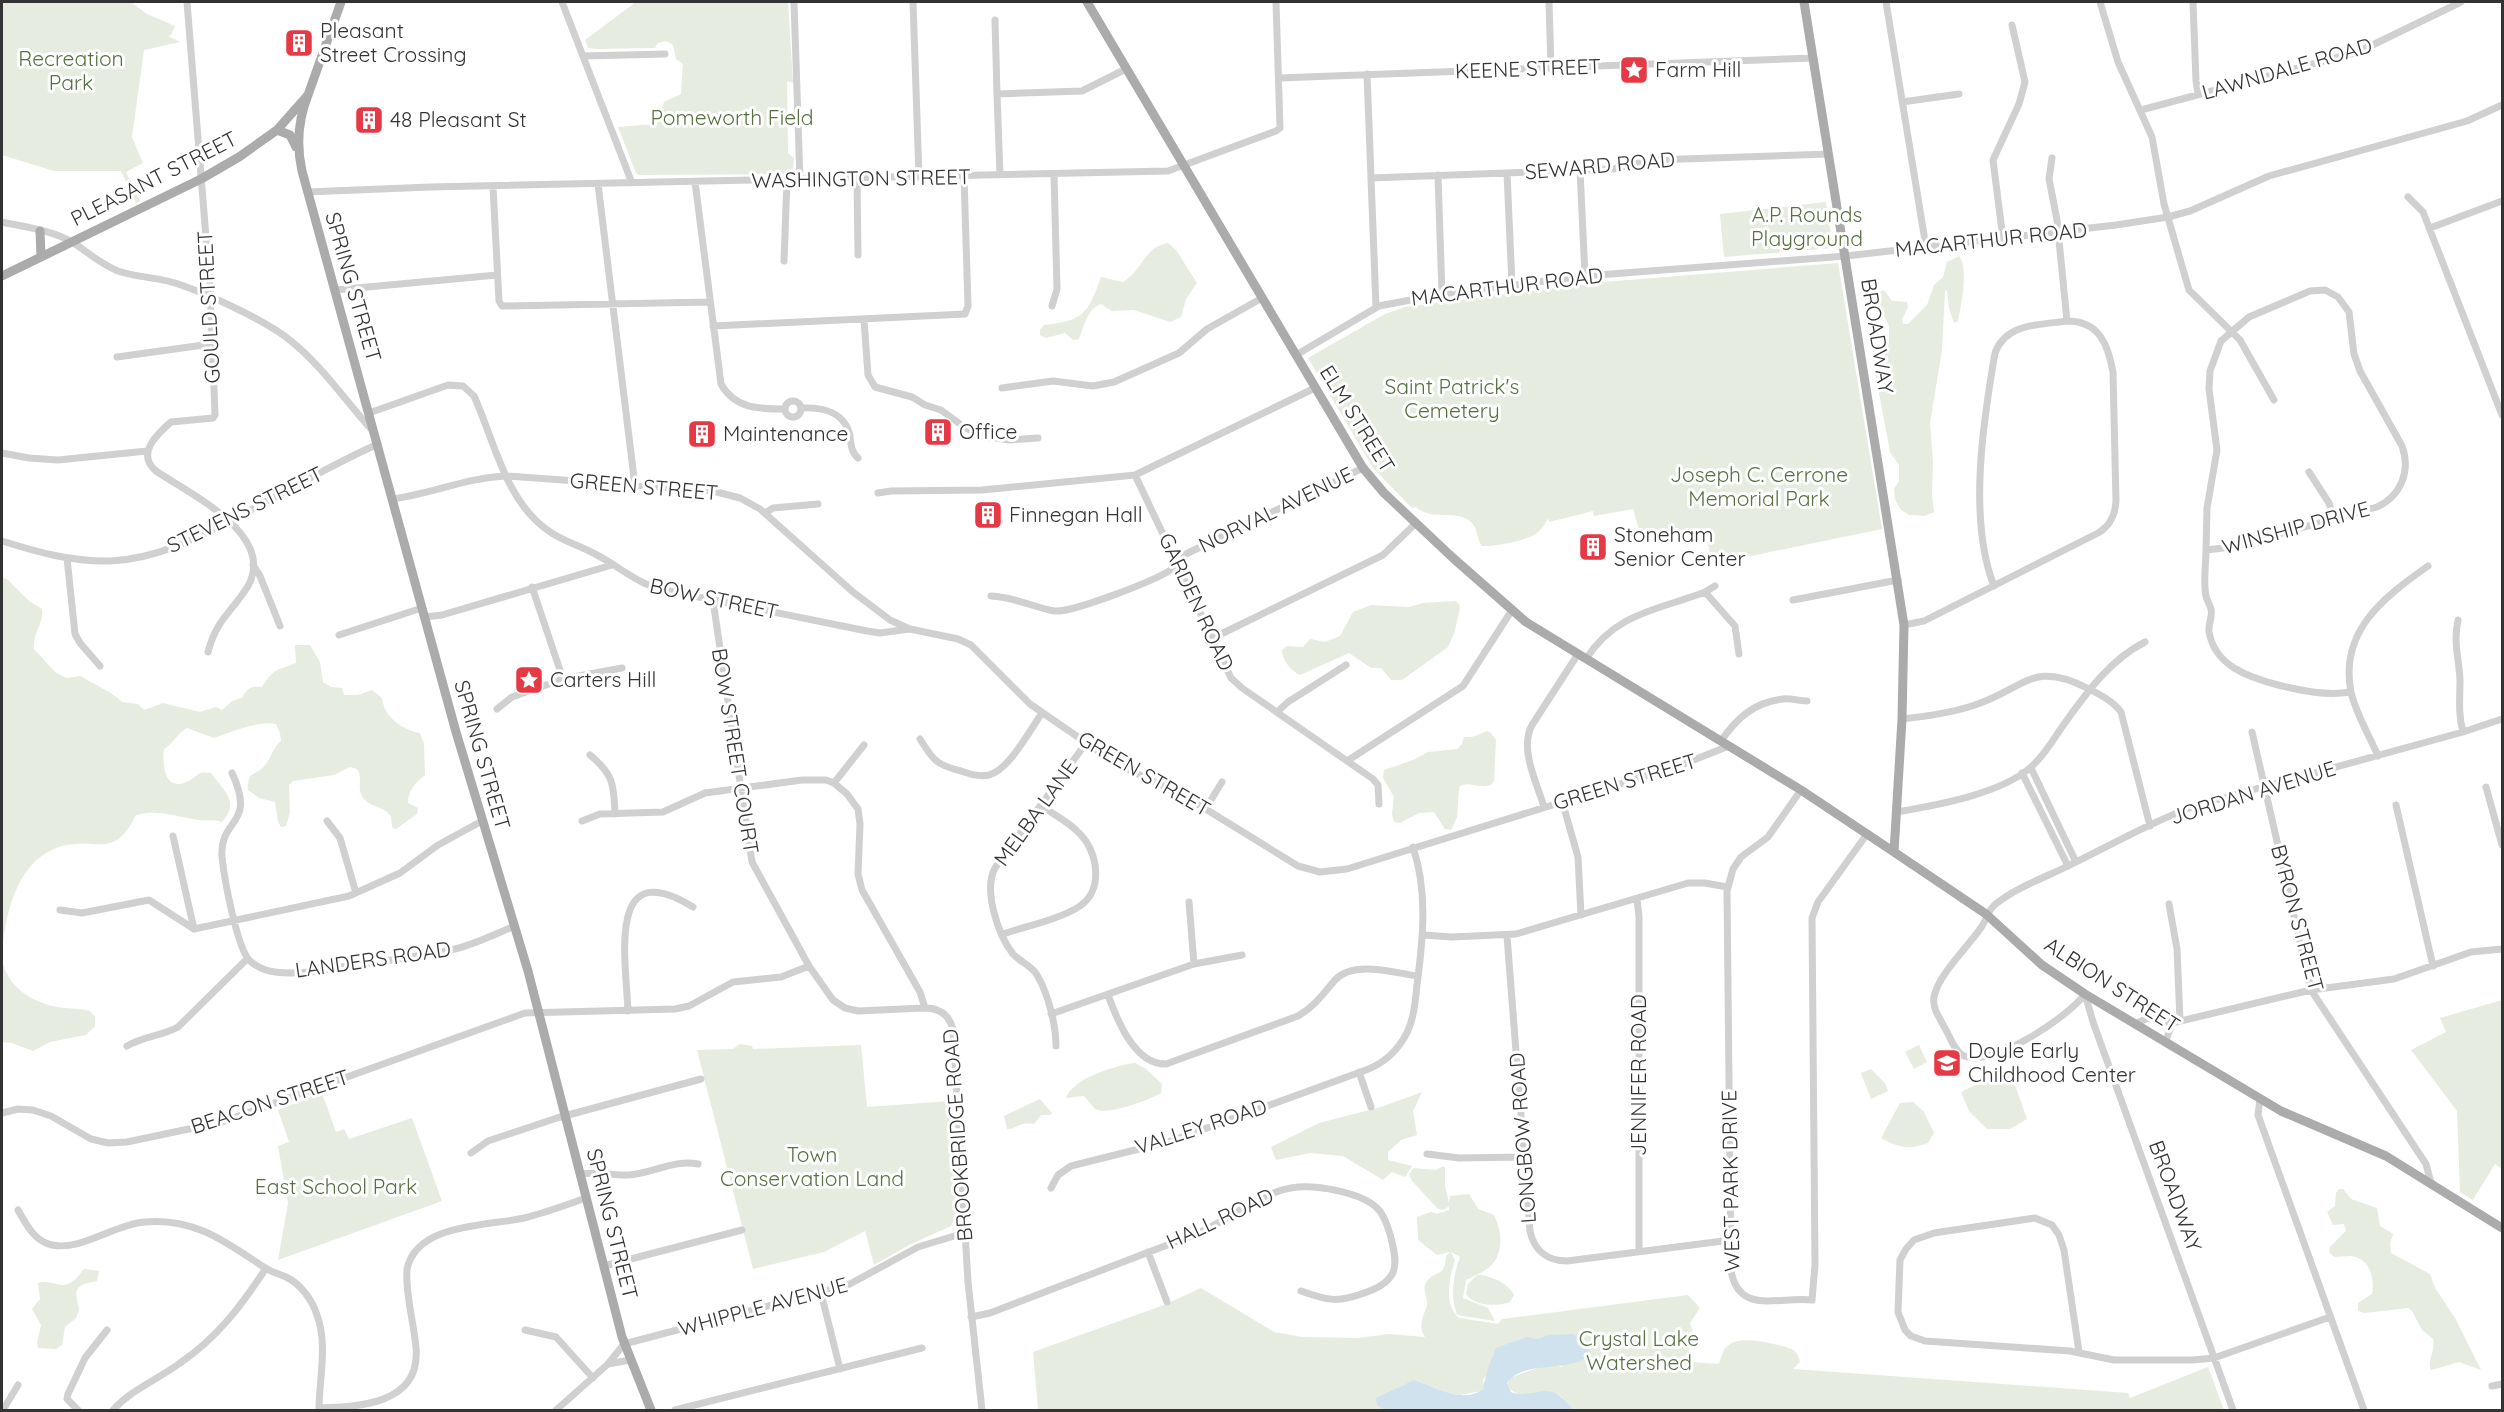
<svg xmlns="http://www.w3.org/2000/svg" width="2504" height="1412" viewBox="0 0 2504 1412" font-family="Quicksand,sans-serif">
<rect width="100%" height="100%" fill="#fff"/>
<path fill="#e6ecdf" d="M2,2H131L147,14L175,26L171,35L168,36L180,42L144,50L132,137L143,163L126,172L140,201L136,203L121,171H54L2,155Z
M636,2H788L793,83L787,81L788,153L794,158L793,172L786,174L639,175L636,173L618,127L655,124L664,102L681,94L683,64L676,59L673,45L666,41L658,43L655,48L596,49L588,48L585,40Z
M1826,202L1833,248L1724,257L1720,214Z
M1168,243L1176,250L1197,283L1186,299L1181,317L1170,322L1134,310L1112,311L1101,304C1087,309 1084,326 1079,339L1073,340L1065,333L1046,338L1040,335V330L1044,325C1083,321 1088,314 1101,277L1123,282C1143,270 1144,247 1168,243Z
M1959,256C1969,267 1961,306 1958,321L1954,323L1949,308L1947,290L1945,291L1942,350L1930,423L1933,462L1932,494L1934,512L1925,516L1909,515L1901,510L1895,500L1894,489L1899,481V465L1890,452L1874,366L1873,351L1889,339V326L1878,303L1877,293L1884,290L1892,301L1907,302L1908,307L1902,319L1903,324H1908L1927,305L1934,285L1943,277L1947,262Z
M1838,263L1882,529L1712,564L1705,529L1655,540L1653,531L1640,533L1633,509L1594,516L1593,511L1549,522L1548,518C1545,525 1539,533 1532,536C1522,541 1493,547 1482,546C1477,540 1478,531 1473,524C1458,507 1434,523 1416,507L1412,508L1373,468L1308,358L1385,314L1405,307L1603,282Z
M2,577L8,580L29,601L42,609C44,624 32,634 34,649L56,673L67,678L81,676C94,685 111,691 122,702L138,704L144,710L163,703L200,712L216,707L222,710L232,701L242,698C247,688 251,686 262,687C274,667 278,671 296,663L295,645H310L320,662L323,682L331,687L342,688L344,695H358L372,690L382,698C384,717 401,729 420,733L424,744L425,775C415,783 408,790 408,803L418,808L417,814L396,829L393,828C390,823 393,819 390,815C383,806 368,807 362,796C357,788 363,777 357,769L350,767L334,775L293,781L289,785L290,812L286,826L281,827L278,822L275,802L259,798L248,790C248,768 255,778 265,765C272,757 272,749 281,741L280,733L276,724C261,720 229,732 214,738L187,728C178,732 173,744 164,749C162,767 165,793 189,781C193,779 197,774 201,773C204,772 208,773 211,773C223,791 241,800 222,822C213,819 206,821 198,820C177,817 158,809 136,815C114,860 97,837 62,846C15,860 5,916 2,957Z
M1456,601L1459,604L1460,608L1454,634L1448,647L1402,680H1391L1381,668H1371L1349,653L1300,675C1291,671 1282,660 1282,650L1287,646L1303,647L1310,639L1325,642L1340,636L1353,612L1371,605L1409,607L1423,603Z
M1487,731L1491,733L1496,740L1494,781L1492,784C1481,791 1469,779 1459,787L1457,817L1451,830L1445,829L1434,812L1419,813L1400,823L1394,822L1392,814L1394,797L1383,778L1384,770L1413,760L1428,752L1457,749L1462,744L1464,737H1472Z
M2,958C6,986 31,1002 57,1007C68,1009 79,1008 90,1011L95,1017V1026L86,1035L50,1042L33,1051L12,1043L2,1042Z
M2502,1000V1169L2495,1164L2473,1200L2460,1192L2457,1111L2411,1050L2446,1032L2440,1018Z
M740,1044L752,1046L753,1049L861,1045L867,1107L950,1101L957,1213L951,1226L911,1244L874,1265L865,1231L824,1252L753,1269L697,1050L733,1049Z
M1919,1045L1927,1062L1914,1069L1905,1052Z
M1135,1063L1146,1069L1162,1084L1161,1093C1148,1100 1108,1116 1095,1109L1084,1096L1066,1098C1072,1079 1116,1065 1135,1063Z
M1871,1069L1885,1083L1888,1091L1871,1099L1861,1073Z
M2004,1071L2011,1074L2027,1119L2010,1129H1987L1969,1111L1961,1092Z
M1422,1092L1413,1111L1417,1135L1401,1140L1388,1152V1160L1412,1166L1405,1177L1392,1172L1383,1180L1343,1156L1310,1153L1276,1160L1271,1147L1319,1123L1381,1107Z
M322,1093L336,1132L344,1129L349,1139L412,1118L442,1201L278,1260L288,1203L278,1146L289,1142L278,1110Z
M1040,1099L1052,1113L1050,1115H1041L1034,1124C1019,1121 1015,1130 1007,1129L1004,1116L1006,1115Z
M1913,1102L1924,1112L1934,1133L1928,1143C1909,1150 1899,1148 1881,1138L1900,1103Z
M1442,1167H1445V1186L1449,1203L1450,1196L1469,1194L1478,1209L1494,1215C1501,1229 1504,1248 1494,1262C1489,1270 1474,1276 1466,1280L1463,1298L1488,1308L1495,1321L1457,1315C1450,1295 1453,1277 1460,1257L1451,1252L1455,1260C1450,1276 1443,1305 1459,1318L1498,1324L1502,1319L1688,1295L1700,1308L1690,1323L1693,1332L1689,1339L1690,1362L1719,1364C1722,1356 1722,1349 1730,1344C1741,1335 1776,1344 1789,1348C1796,1350 1798,1355 1800,1362L1793,1369L2128,1393L2130,1398L2208,1367L2224,1410H1574C1570,1406 1566,1400 1561,1396C1543,1384 1519,1405 1507,1385L1510,1378C1527,1372 1545,1362 1563,1367L1547,1335L1538,1339L1523,1338L1493,1354L1489,1371L1483,1380L1484,1386L1481,1391L1460,1395L1449,1393L1417,1381L1403,1385L1384,1396L1385,1410H1395L1038,1409L1033,1352L1164,1305L1201,1288L1274,1332L1302,1337L1357,1338L1389,1334L1425,1337C1417,1326 1424,1316 1427,1305C1428,1296 1421,1290 1427,1281C1437,1269 1445,1278 1446,1256L1450,1252L1437,1255L1418,1240L1417,1217L1431,1212L1437,1214L1449,1210V1206L1444,1210L1438,1209L1412,1181L1409,1174L1414,1168L1436,1170Z
M2339,1189H2343L2351,1199L2377,1208L2380,1226L2393,1234L2390,1243L2391,1253L2430,1274L2435,1288L2455,1318L2481,1370L2459,1362L2431,1370C2427,1360 2436,1350 2433,1339L2422,1330L2412,1311L2408,1308L2364,1313L2358,1311V1303L2372,1294C2375,1279 2370,1257 2350,1256C2345,1256 2340,1257 2335,1257L2329,1253L2330,1247L2346,1231L2344,1224L2333,1225L2327,1212L2335,1206L2336,1193Z
M84,1269L99,1271L97,1281C74,1285 74,1289 79,1310L76,1318L65,1327L62,1345L56,1349L38,1348L37,1343L41,1325L32,1309L40,1299L38,1283C50,1278 61,1291 73,1281C78,1278 80,1273 84,1269Z
M1477,1275C1490,1275 1508,1283 1514,1295L1510,1302C1496,1307 1474,1306 1466,1294L1468,1284Z"/>
<path fill="#cfe2ee" d="M1573,1334L1587,1343L1590,1354C1570,1375 1525,1358 1507,1383L1511,1392C1527,1399 1546,1384 1560,1396C1566,1400 1570,1406 1574,1410H1385L1377,1405L1376,1398L1414,1380C1435,1386 1462,1405 1483,1389C1485,1377 1490,1361 1496,1348L1527,1337L1538,1339L1547,1335Z"/>
<g fill="none" stroke-linecap="round" stroke-linejoin="round">
<path stroke="#d0d0d0" stroke-width="7" d="M187,2L210,287L215,415L213,418L171,422C156,435 136,454 156,471C188,493 277,534 248,586C232,612 217,618 208,652
M562,2L632,183
M794,2L800,180
M913,2L919,177
M1549,2L1551,68
M1886,2L1926,247
M2100,2L2118,62L2152,137L2164,204L2189,290L2240,340L2274,400
M2193,2L2196,81L2198,94
M995,20L997,94
M583,56L665,54
M1367,74L1376,307
M1279,78L1814,58
M1902,102L1959,94
M2141,110L2358,52L2461,2
M1580,170L1585,276
M1507,173L1512,285
M1000,175L997,94L1082,91L1126,69
M1438,175L1442,294
M1371,178L1613,169L1653,160L1829,154
M857,179L858,255
M695,182L721,384C735,409 759,409 785,409
M598,184L635,486
M493,187L499,301L502,306L710,302
M307,192L430,187L1168,171L1276,131L1280,128L1276,2
M2408,197L2423,212L2502,415
M2,222C24,227 52,230 72,242C88,252 100,264 118,271C138,278 161,277 181,285C210,295 267,321 291,341C322,366 344,399 371,429
M2430,228L2502,201
M2003,239L1993,160L2019,104L2025,82L2012,25
M784,261L787,180
M335,290L497,275
M1052,306L1057,289L1054,174
M864,320L868,375L875,387L912,397L925,405L941,410L964,427L982,436L1009,440L1038,438
M713,326L965,314L968,306L964,176
M1296,355L1379,306L1442,294L1585,276L1846,256L2116,225L2168,217L2190,211L2269,176L2467,121L2502,105
M117,357L211,344
M1002,388L1053,381L1093,386L1114,382L1179,353L1207,329L1262,298
M785 409a8 8 0 1 1 16 0a8 8 0 1 1-16 0Z
M802,408C822,407 845,412 850,436C851,444 851,452 858,458
M369,413L448,385L463,386L474,396C494,440 505,499 546,529C561,541 579,545 595,554C619,566 637,584 664,590L867,631L880,633L909,629
M2,453L29,458L58,460L147,451
M2309,472L2329,503L2334,519
M1135,475L1231,678L1242,688L1373,779L1378,785L1379,804
M878,493L891,491L982,490L1135,475L1315,388
M392,499C431,494 468,477 507,476L713,491L740,498L760,509L853,592L890,620L910,629L958,639L971,645L1030,704L1117,764L1186,797L1298,866L1320,872L1347,869L1681,765L1729,746
M765,513L773,508L818,504
M2,541C37,552 72,562 110,561C160,559 203,535 247,512C290,489 333,464 378,444
M2206,550L2207,508L2217,450L2209,389L2210,371L2221,341L2249,317L2310,291L2325,290L2338,297L2349,312L2354,354L2360,371L2402,446C2411,471 2401,496 2377,507L2232,547L2206,550C2206,565 2203,582 2206,596C2207,601 2210,605 2211,609C2213,616 2208,624 2209,632C2215,666 2248,677 2278,685C2302,691 2327,696 2351,692
M67,558L75,634L80,643L100,666
M253,565L260,576L280,626
M1994,586C1968,520 1983,422 1995,353C2006,323 2039,325 2067,321
M1705,592L1735,626L1739,654
M991,596C1016,597 1032,607 1054,611C1072,613 1157,580 1172,569C1177,565 1179,559 1184,555L1363,468
M1793,600L1898,580
M713,601L752,862L809,966L833,1000L845,1008L858,1011L925,1008
M425,617L442,615L612,565
M2458,620C2453,643 2459,658 2460,680C2460,698 2458,714 2463,732
M1904,625L1924,621L2098,533C2110,526 2115,516 2116,501L2113,372C2108,344 2099,321 2067,321L2057,220L2049,179L2052,158
M339,635L422,608
M1211,639L1383,555L1416,523
M1586,659C1615,613 1658,610 1705,592L1715,586
M563,679L622,668
M497,709L512,697L563,679L532,587
M1277,712L1288,702L1346,665
M1902,719C1927,716 1951,713 1975,705C2025,688 2033,660 2087,688C2099,694 2113,701 2121,712L2150,826
M2252,732L2311,990L2426,1164L2431,1183
M920,739C933,760 936,765 961,771C970,774 979,777 989,775C1009,770 1030,730 1042,713
M1721,741C1736,719 1754,702 1783,699C1791,698 1799,701 1807,701
M590,755C613,774 614,784 615,814
M2378,756C2369,735 2356,714 2351,692C2339,631 2384,597 2428,566
M1347,761L1463,686L1512,610
M2031,768L2076,862
M232,773C257,827 219,817 222,857C224,877 237,949 250,961C257,967 266,971 275,972C299,975 324,970 347,966C383,961 420,957 455,949C475,944 495,934 515,926
M2022,773L2068,866
M834,783L864,745
M2486,787L2502,845
M1801,790L1768,837L1741,857L1733,869L1727,891L1731,1270C1738,1316 1780,1296 1812,1300L1815,1265L1812,918L1818,902L1867,834
M1562,801L1578,857L1581,915
M2396,805L2433,966
M1544,807C1537,783 1519,749 1532,725L1578,654
M1206,808L1222,782
M1897,812C1937,805 2001,794 2031,767C2044,756 2053,740 2062,727C2085,695 2109,660 2145,642
M327,821L340,838L356,893
M582,821L600,814L663,812L705,793L802,780H826L834,783L847,794L858,809L860,824L858,874L862,890L920,992L925,1008C940,1008 949,1015 953,1029L968,1282L982,1410
M173,836L194,929
M1637,899L1639,917V1250
M1189,902L1194,964
M2169,904L2177,949L2180,1021
M60,910L82,913L149,900L194,929
M194,929L349,896L400,873L438,845L482,821
M1003,934C1024,927 1063,918 1080,906C1104,890 1098,851 1079,833C1069,822 1054,815 1042,806
M1424,935L1452,937L1516,934L1688,883H1705L1727,887
M1507,936L1530,1231C1534,1250 1547,1261 1567,1261L1731,1240
M2085,994C2069,1016 1993,1068 1964,1056C1955,1052 1951,1039 1946,1030C1941,1020 1932,1009 1934,997C1938,975 1967,948 1980,929C1987,920 1987,910 1997,903C2019,886 2049,876 2074,863C2115,843 2155,820 2198,805L2463,732L2502,719
M2085,994L2093,1022L2233,1410
M1108,995C1117,1020 1135,1065 1166,1064L1298,1016C1315,1006 1323,994 1335,980C1354,960 1394,973 1418,976
M628,1011C626,960 606,853 693,907
M1051,1014L1194,964L1242,955
M2137,1023L2148,1018L2172,1023L2311,990L2394,979L2471,952L2502,949
M2166,1041L2172,1023
M127,1046C144,1036 162,1036 178,1027L247,959
M1056,1046C1056,1025 1048,993 1037,975C1031,965 1020,962 1013,954C998,935 983,890 995,868L1086,743
M1359,1072L1371,1107
M2260,1099L2258,1115L2364,1410
M2,1113L18,1109L33,1110L51,1116L91,1139L108,1143L127,1142L222,1122L525,1013L675,1009L689,1006L733,982L781,977L809,966
M471,1153L488,1141L557,1118L701,1079
M1427,1154L1459,1158L1524,1157
M580,1174C597,1171 612,1176 628,1175C652,1174 674,1159 698,1164
M1051,1188L1058,1175L1071,1166L1171,1141L1366,1070C1382,1064 1395,1053 1404,1038C1414,1022 1415,1003 1417,985C1423,939 1428,892 1413,847
M18,1210C26,1224 34,1241 52,1245C81,1251 113,1225 144,1222C194,1217 226,1242 265,1268C272,1272 279,1274 286,1277C301,1284 312,1300 317,1315C328,1344 319,1380 319,1410
M1148,1252L1167,1302
M604,1266L742,1230
M821,1293L840,1369
M971,1317L990,1313L1196,1234C1228,1221 1257,1194 1291,1188C1314,1184 1362,1192 1378,1209C1385,1216 1387,1226 1390,1234C1398,1264 1400,1280 1367,1292C1338,1303 1329,1301 1301,1291
M525,1330L556,1337L593,1378
M2079,1352L2064,1250L2059,1235L2052,1225L2035,1218L1934,1233L1914,1240L1906,1249L1900,1260L1898,1312L1905,1330L1911,1336L1925,1341L2070,1351L2114,1360H2193L2214,1358L2330,1317
M608,1364L630,1360
M2492,1386L2502,1384
M319,1408C359,1407 421,1404 416,1348C414,1322 405,1295 407,1269C417,1223 488,1226 524,1218C545,1213 566,1205 586,1198
M3,1410L18,1385
M78,1410L67,1399L68,1394L85,1358L107,1330
M113,1410C132,1389 157,1380 180,1363C217,1338 242,1305 266,1268
M556,1410L608,1364L624,1344L848,1285L918,1247L964,1233
M675,1410L922,1348"/>
<path stroke="#ababab" stroke-width="9" d="M1087,2L1363,468L1384,493L1453,558L1526,622L1801,790L1894,852L1986,914L2042,965L2085,994L2281,1111L2386,1156L2502,1228
M1804,2L1904,625L1902,719L1894,852
M308,95C298,120 296,144 302,171L456,732L528,971L622,1337L651,1410
M277,130L290,135L296,147
M40,231L41,257
M2,276L201,179L239,157L277,130L308,95L341,2"/>
</g>
<defs>
<g id="building-square" transform="scale(1.5)"><rect x="-9" y="-9" width="18" height="18" rx="4" fill="#e63946" stroke="#fff"/><path d="M-4-6H4V6H1V3H-1V6H-4ZM-2.5-4.3h1.7v1.8h-1.7ZM.8-4.3h1.7v1.8H.8ZM-2.5-1h1.7V.8h-1.7ZM.8-1h1.7V.8H.8Z" fill="#fff"/></g>
<g id="sight-square" transform="scale(1.5)"><rect x="-9" y="-9" width="18" height="18" rx="4" fill="#e63946" stroke="#fff"/><path d="M0-6L1.8-2.2L6-1.7L2.9 1.2L3.7 5.4L0 3.3L-3.7 5.4L-2.9 1.2L-6-1.7L-1.8-2.2Z" fill="#fff"/></g>
<g id="school-square" transform="scale(1.5)"><rect x="-9" y="-9" width="18" height="18" rx="4" fill="#e63946" stroke="#fff"/><path d="M0-5L7-2L0 1L-7-2ZM-4 1L0 2.5L4 1V4Q0 6-4 4Z" fill="#fff"/></g>
</defs>
<g fill-rule="evenodd">
<use href="#building-square" x="299" y="43"/>
<use href="#sight-square" x="1634" y="70"/>
<use href="#building-square" x="369" y="120"/>
<use href="#building-square" x="938" y="432"/>
<use href="#building-square" x="702" y="434"/>
<use href="#building-square" x="988" y="515"/>
<use href="#building-square" x="1593" y="547"/>
<use href="#sight-square" x="529" y="680"/>
<use href="#school-square" x="1947" y="1063"/>
</g>
<g text-anchor="middle" stroke-width="6" stroke-linejoin="round" paint-order="stroke">
<g font-size="21" fill="#333" stroke="#fff" text-anchor="start">
<text x="320" y="38">Pleasant<tspan x="320" dy="24">Street Crossing</tspan></text>
<text x="1655" y="77">Farm Hill</text>
<text x="390" y="127">48 Pleasant St</text>
<text x="959" y="439">Office</text>
<text x="723" y="441">Maintenance</text>
<text x="1009" y="522">Finnegan Hall</text>
<text x="1614" y="542">Stoneham<tspan x="1614" dy="24">Senior Center</tspan></text>
<text x="550" y="687">Carters Hill</text>
<text x="1968" y="1058">Doyle Early<tspan x="1968" dy="24">Childhood Center</tspan></text>
</g>
<g font-size="21" fill="#56703f" stroke="#fff">
<text x="71" y="66">Recreation<tspan x="71" dy="24">Park</tspan></text>
<text x="732" y="125">Pomeworth Field</text>
<text x="1807" y="222">A.P. Rounds<tspan x="1807" dy="24">Playground</tspan></text>
<text x="1452" y="394">Saint Patrick's<tspan x="1452" dy="24">Cemetery</tspan></text>
<text x="1759" y="482">Joseph C. Cerrone<tspan x="1759" dy="24">Memorial Park</tspan></text>
<text x="812" y="1162">Town<tspan x="812" dy="24">Conservation Land</tspan></text>
<text x="336" y="1194">East School Park</text>
<text x="1639" y="1346">Crystal Lake<tspan x="1639" dy="24">Watershed</tspan></text>
</g>
<g font-size="21" fill="#333" stroke="#fff">
<text transform="translate(1528 69) rotate(-2)" y="7">KEENE STREET</text>
<text transform="translate(2287 69) rotate(-16)" y="7">LAWNDALE ROAD</text>
<text transform="translate(1600 166) rotate(-5)" y="7">SEWARD ROAD</text>
<text transform="translate(154 179) rotate(-27)" y="7">PLEASANT STREET</text>
<text transform="translate(861 179) rotate(-1)" y="7">WASHINGTON STREET</text>
<text transform="translate(1991 240) rotate(-6)" y="7">MACARTHUR ROAD</text>
<text transform="translate(353 287) rotate(74)" y="7">SPRING STREET</text>
<text transform="translate(1507 287) rotate(-7)" y="7">MACARTHUR ROAD</text>
<text transform="translate(209 307) rotate(-93)" y="7">GOULD STREET</text>
<text transform="translate(1877 336) rotate(81)" y="7">BROADWAY</text>
<text transform="translate(1357 419) rotate(58)" y="7">ELM STREET</text>
<text transform="translate(644 487) rotate(5)" y="7">GREEN STREET</text>
<text transform="translate(245 510) rotate(-26)" y="7">STEVENS STREET</text>
<text transform="translate(1276 510) rotate(-26)" y="7">NORVAL AVENUE</text>
<text transform="translate(2296 528) rotate(-15)" y="7">WINSHIP DRIVE</text>
<text transform="translate(714 599) rotate(12)" y="7">BOW STREET</text>
<text transform="translate(1196 602) rotate(65)" y="7">GARDEN ROAD</text>
<text transform="translate(735 751) rotate(81)" y="7">BOW STREET COURT</text>
<text transform="translate(482 755) rotate(74)" y="7">SPRING STREET</text>
<text transform="translate(1144 774) rotate(30)" y="7">GREEN STREET</text>
<text transform="translate(1625 782) rotate(-17)" y="7">GREEN STREET</text>
<text transform="translate(2253 793) rotate(-17)" y="7">JORDAN AVENUE</text>
<text transform="translate(1036 813) rotate(-54)" y="7">MELBA LANE</text>
<text transform="translate(2297 918) rotate(75)" y="7">BYRON STREET</text>
<text transform="translate(373 960) rotate(-8)" y="7">LANDERS ROAD</text>
<text transform="translate(2112 985) rotate(33)" y="7">ALBION STREET</text>
<text transform="translate(1639 1075) rotate(-90)" y="7">JENNIFER ROAD</text>
<text transform="translate(270 1102) rotate(-18)" y="7">BEACON STREET</text>
<text transform="translate(1201 1127) rotate(-18)" y="7">VALLEY ROAD</text>
<text transform="translate(958 1135) rotate(-94)" y="7">BROOKBRIDGE ROAD</text>
<text transform="translate(1523 1138) rotate(-94)" y="7">LONGBOW ROAD</text>
<text transform="translate(1731 1181) rotate(-91)" y="7">WEST PARK DRIVE</text>
<text transform="translate(2175 1196) rotate(70)" y="7">BROADWAY</text>
<text transform="translate(1220 1219) rotate(-25)" y="7">HALL ROAD</text>
<text transform="translate(612 1224) rotate(76)" y="7">SPRING STREET</text>
<text transform="translate(763 1307) rotate(-15)" y="7">WHIPPLE AVENUE</text>
</g>
</g>
<rect width="2504" height="1412" fill="none" stroke="#333333" stroke-width="6"/>
</svg>
